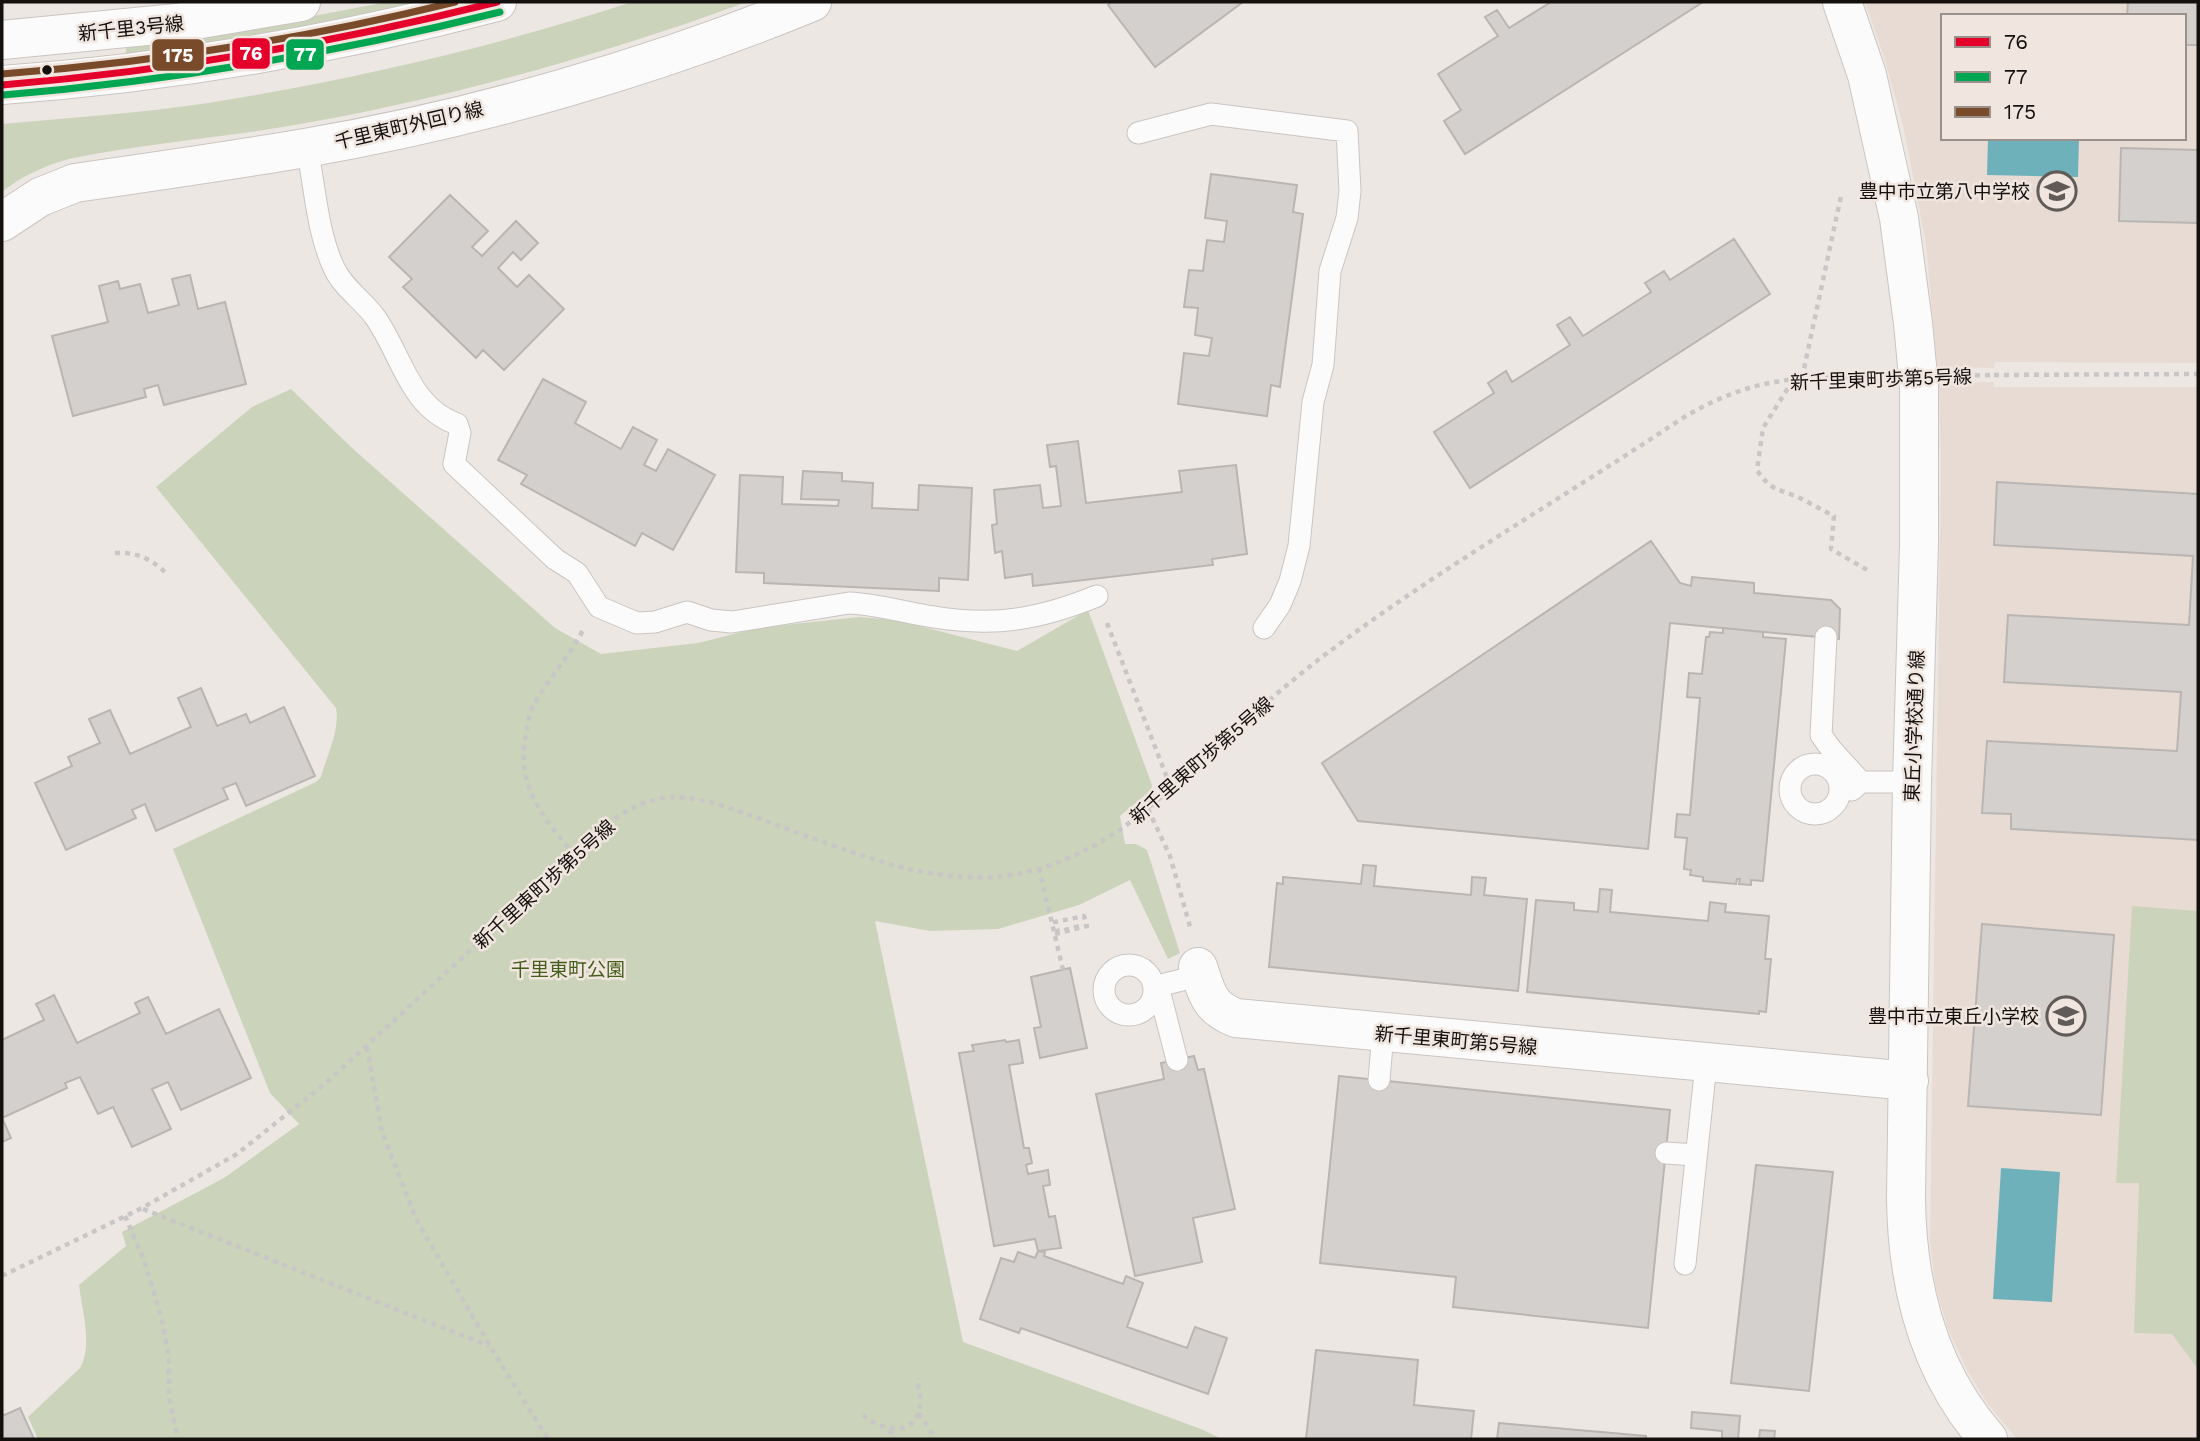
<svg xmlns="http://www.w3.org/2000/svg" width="2200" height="1441" viewBox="0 0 2200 1441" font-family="'Work Sans','Noto Sans JP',sans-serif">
<rect width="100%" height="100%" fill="#ede7e3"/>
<path fill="#e8dbd3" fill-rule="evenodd" d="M1865,2H2198V363L1995,362L1994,368L1937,367L1926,244L1903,125L1884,57ZM1943,16H2184V138H1943Z
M1994,382V387H2198V1439H2017L1987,1403L1967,1370L1948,1329L1936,1288L1930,1241L1941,465L1939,383Z"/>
<path fill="#ccd3bb" d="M387,2H429C329,24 228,46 126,54V49L129,46L234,31Z
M632,2H747C597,57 441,100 283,127C212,139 139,144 69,159C44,166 22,176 2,192V124C70,118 140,113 208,103C352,80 494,47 632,2Z
M291,389L351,447L555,628L601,654L698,643L758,628L859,617L896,620L1017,651L1088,610L1152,785L1151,790L1120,816L1125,844H1136L1147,850L1180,953L1168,959L1130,880L1079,905L998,929L930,931L875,921L963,1342L1201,1429L1222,1439H38L28,1417L80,1368C93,1345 82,1311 79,1285L126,1246L122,1232L224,1178L299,1124L270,1093L173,849L316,782L321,777C327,755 340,730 336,708L156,487L252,407Z
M2132,906L2198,911V1369L2172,1334L2134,1333L2139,1183H2116Z"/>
<path fill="#6fb1ba" d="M1988,138H2079L2078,177L1987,175Z
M2001,1168L2060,1172L2052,1302L1993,1299Z"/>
<path fill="#d4d0cd" stroke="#b9b5b2" stroke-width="2" d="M1112,2H1243L1155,67L1108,5Z
M1551,2H1703L1465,154L1444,121L1461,110L1438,74L1498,36L1485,17L1497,10L1509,28Z
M2128,2H2198V45H2184V16H2127Z
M2121,148L2198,150V223L2119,221Z
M1211,174L1297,185L1293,212L1303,214L1280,387L1271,385L1267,416L1178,404L1184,353L1209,356L1212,338L1195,335L1198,308L1184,307L1189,270L1203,271L1207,240L1224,242L1227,221L1205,218Z
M450,195L488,231L472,247L482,256L516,221L538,243L521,260L513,252L498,268L517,287L529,275L564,309L504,370L483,350L476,358L403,287L412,279L389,257Z
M1734,239L1770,294L1470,488L1434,432L1494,393L1488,383L1506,371L1512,382L1570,345L1557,325L1570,317L1583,336L1651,292L1645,283L1664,271L1670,280Z
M190,275L198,309L225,302L246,384L164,405L158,385L144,389L146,397L73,416L52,336L108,322L99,286L118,281L120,289L140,284L148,313L179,305L172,279Z
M543,379L586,402L575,423L621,449L633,427L657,440L644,465L656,471L668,449L715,475L673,550L642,533L635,546L521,484L527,475L498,460Z
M1078,441L1086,503L1182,492L1179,471L1236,465L1247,554L1212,559L1213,565L1033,586L1032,574L1005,578L1002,551L995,553L992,525L997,524L994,490L1040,485L1043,508L1061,506L1056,466L1050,467L1047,445Z
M803,471L842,473V481L873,483L872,508L918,510L919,485L972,488L968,580L939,578V591L764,583V573L736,572L740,475L783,477L782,504L838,506L839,500L801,499Z
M1997,482L2198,494V840L2011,829V814L1982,813L1987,741L2177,751L2181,692L2004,682L2008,615L2189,625L2193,556L1994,545Z
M1651,541L1680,583L1691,586L1692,577L1754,583V593L1831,600L1840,609L1839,639L1670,623L1648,849L1358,821L1322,763Z
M1723,628L1763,632V637L1786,639L1763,881L1751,880V885L1739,884L1740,879H1737L1736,884L1703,881V877L1690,875L1691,870L1684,869L1687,838L1675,837L1677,814L1690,815L1700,698L1687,697L1689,673L1702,674L1706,637H1709L1710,632L1723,633Z
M201,688L217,726L246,714L250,723L284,707L315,776L246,806L236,783L223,788L228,799L156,831L145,804L132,810L136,818L66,850L35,783L72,766L68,757L100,743L89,719L110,710L130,754L191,727L178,698Z
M1363,865L1376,866L1374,886L1471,895L1472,877L1486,878L1484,895L1527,899L1518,991L1269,967L1277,883L1283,884V877L1361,884Z
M1600,889L1612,890L1610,912L1708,921L1710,902L1726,904L1725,912L1769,916L1765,959H1771L1766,1012L1759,1011V1014L1527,992L1536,900L1574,903V910L1598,912Z
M1982,924L2114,935L2101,1115L1968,1106Z
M1070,968L1087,1048L1040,1058L1034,1028L1041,1027L1031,977Z
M54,995L77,1043L140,1013L135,1003L148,997L166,1034L219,1009L251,1078L181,1110L168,1082L152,1089L171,1129L132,1147L113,1107L98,1114L80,1077L65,1083L67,1088L2,1118L11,1138L2,1142V1040L44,1020L36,1004Z
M1005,1040L1006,1042L1019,1040L1023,1063L1009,1065L1024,1148H1029L1032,1163L1026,1165L1028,1174L1048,1170L1050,1185L1043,1186L1049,1217L1055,1216L1061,1248L1038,1251L1035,1239L994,1246L959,1053L974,1051L972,1045Z
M1194,1056L1198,1070L1204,1069L1235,1209L1193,1218L1202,1262L1135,1276L1096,1094L1164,1079L1161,1063Z
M1339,1076L1670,1110L1648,1328L1453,1307L1456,1277L1320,1263Z
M1756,1165L1833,1172L1809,1391L1731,1383Z
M1038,1251L1045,1252L1044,1256L1123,1284L1126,1276L1143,1283L1127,1327L1187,1348L1195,1327L1227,1338L1208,1394L1021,1328L1019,1333L980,1319L1001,1258L1014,1262L1018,1252L1035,1258Z
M1316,1350L1418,1360L1414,1405L1474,1411L1471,1439H1306Z
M20,1408L34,1439H2V1416Z
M1692,1412L1740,1416L1738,1439H1722V1431L1691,1428Z
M1499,1423L1646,1436V1439H1497Z
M1760,1430L1775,1431L1774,1439H1759Z"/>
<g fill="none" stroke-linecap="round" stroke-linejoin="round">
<g stroke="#cac5c2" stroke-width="23">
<path id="service" d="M1138,133L1211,114L1347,131L1350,191L1347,218L1330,271L1323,365L1313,402L1299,546L1290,581L1280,605L1264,628
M307,148C315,187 317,232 334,268C343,288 363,300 375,317C402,355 409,407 457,424L460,433L454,464L555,559L577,573L599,607L637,623L655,622L687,612L711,620L732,622L849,603C878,604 905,613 934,617C996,627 1040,619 1097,596
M1826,637L1821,735L1831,749L1861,782
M1790 789a25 25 0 1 1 50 0a25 25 0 1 1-50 0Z
M1852,790L1861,782H1912
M1104 990a25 25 0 1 1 50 0a25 25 0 1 1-50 0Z
M1177,1060L1158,986L1201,975
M1379,1080L1383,1033
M1666,1153L1696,1155
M1685,1264L1706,1064"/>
</g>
<g stroke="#cac5c2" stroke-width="40">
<path id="tertiary" d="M1842,2L1867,75L1899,218L1913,323L1919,387V545L1912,782L1906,1198C1907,1287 1928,1371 1988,1439
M2,40L177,23L301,2
M2,85C169,73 334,45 497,2
M2,222L40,197L75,183C152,172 229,161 305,148C474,119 654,67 812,2
M1198,967C1207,993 1208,1007 1236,1018L1909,1081"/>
</g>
<path stroke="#c8c6c6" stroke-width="4.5" stroke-dasharray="5 5" stroke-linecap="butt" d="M1994,375L2198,374
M1802,378L1841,196
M1793,380L1763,428L1757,470C1770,490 1778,489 1798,497C1810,503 1822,510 1834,516L1831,549L1869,571
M115,553C138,552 152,559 168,575
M1107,623L1171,788
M1148,809L1170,856L1191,930
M575,855C541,816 514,783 527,729C528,722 529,714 532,708C547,680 569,657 583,630
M1039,868L1063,970
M1055,934L1087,926L1084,916L1055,922L1058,932L1083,925
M367,1047L382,1132L417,1221L490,1346L548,1439
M143,1209L489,1346
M125,1216L144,1260L161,1316L169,1357V1397L178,1439
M2,1276L142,1208L237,1154L327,1082L609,823C629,808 650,797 676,797C707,798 738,811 766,821C853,852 948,897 1042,868C1110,846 1148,809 1200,763C1240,726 1279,690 1322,657C1435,571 1560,500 1678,421C1721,394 1764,379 1815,378
M919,1413L935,1439
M863,1415C878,1428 911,1439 919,1411C922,1400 919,1389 917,1378
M889,1430L895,1439"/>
<use href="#service" stroke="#fcfbfb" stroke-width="21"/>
<use href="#tertiary" stroke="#fcfbfb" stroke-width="38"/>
<path stroke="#c8c6c6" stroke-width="4.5" stroke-dasharray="5 5" stroke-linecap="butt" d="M1815,378L1994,375"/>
<g stroke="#f1e6df" stroke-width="12">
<path id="bus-1" d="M2,85C170,71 334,43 497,2"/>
</g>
<g stroke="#f1e6df" stroke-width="12">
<path id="bus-2" d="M3,95C171,81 336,53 500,12"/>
</g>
<g stroke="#f1e6df" stroke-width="12">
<path id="bus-3" d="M2,74C155,62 306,39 455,2"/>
</g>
<use href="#bus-1" stroke="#e4002b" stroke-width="7"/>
<use href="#bus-2" stroke="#00a651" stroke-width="7"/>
<use href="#bus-3" stroke="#7a4b2a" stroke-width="7"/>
</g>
<defs>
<g id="school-ring" transform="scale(2.0125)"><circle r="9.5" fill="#f1e6df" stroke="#605b59" stroke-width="1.5"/><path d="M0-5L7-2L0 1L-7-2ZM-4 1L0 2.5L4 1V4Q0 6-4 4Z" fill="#605b59"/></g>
</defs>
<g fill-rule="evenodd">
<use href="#school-ring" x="2057" y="191"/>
<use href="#school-ring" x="2066" y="1016"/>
</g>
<circle fill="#14100e" stroke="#f1e6df" stroke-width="2.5" cx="47" cy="70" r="6"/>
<g text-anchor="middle" stroke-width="5" stroke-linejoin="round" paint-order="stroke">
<g font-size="19" fill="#14100e" stroke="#f1e6df">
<text transform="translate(131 28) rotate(-6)" y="7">新千里3号線</text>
<text transform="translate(409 125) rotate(-13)" y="7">千里東町外回り線</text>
<text transform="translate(1881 379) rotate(-2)" y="7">新千里東町歩第5号線</text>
<text transform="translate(1914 726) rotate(-88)" y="7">東丘小学校通り線</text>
<text transform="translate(1201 760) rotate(-41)" y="7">新千里東町歩第5号線</text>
<text transform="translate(544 884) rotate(-42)" y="7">新千里東町歩第5号線</text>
<text transform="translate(1456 1040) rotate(5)" y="7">新千里東町第5号線</text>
</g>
<g font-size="19" fill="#14100e" stroke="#f1e6df" text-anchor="end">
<text x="2030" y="198">豊中市立第八中学校</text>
<text x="2039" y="1023">豊中市立東丘小学校</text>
</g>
<g font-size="19" fill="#455e1b" stroke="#f1e6df">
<text x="568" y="976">千里東町公園</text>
</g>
</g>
<g stroke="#f1e6df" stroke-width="2.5">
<rect x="231" y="37" width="40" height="33" rx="7" fill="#e4002b"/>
<rect x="285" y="38" width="40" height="33" rx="7" fill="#00a651"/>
<rect x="151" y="38" width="54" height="34" rx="7" fill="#7a4b2a"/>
</g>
<g font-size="19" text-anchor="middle" font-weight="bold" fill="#fff">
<text x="251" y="60">76</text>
<text x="305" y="61">77</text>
<text x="178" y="62">175</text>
</g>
<rect width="2200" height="1441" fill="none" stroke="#14100e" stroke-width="7"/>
<rect x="1941" y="14" width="245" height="126" fill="#f1e6df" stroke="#99908b" stroke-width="2"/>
<rect x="1955" y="37" width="35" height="10" fill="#e4002b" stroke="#99908b" stroke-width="2"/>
<text x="2004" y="49" font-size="21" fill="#14100e">76</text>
<rect x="1955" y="72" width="35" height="10" fill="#00a651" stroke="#99908b" stroke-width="2"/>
<text x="2004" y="84" font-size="21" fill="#14100e">77</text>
<rect x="1955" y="107" width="35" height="10" fill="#7a4b2a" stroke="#99908b" stroke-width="2"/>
<text x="2004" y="119" font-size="21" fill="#14100e">175</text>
</svg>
